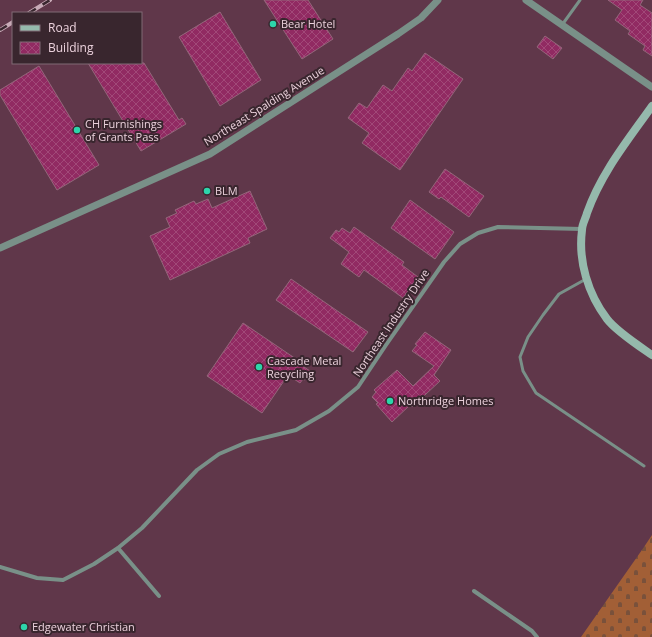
<svg xmlns="http://www.w3.org/2000/svg" width="652" height="637" viewBox="0 0 652 637" font-family="'Open Sans',sans-serif">
<defs>
<pattern id="cemetery-stones" width="16" height="16" patternUnits="userSpaceOnUse"><rect width="16" height="16" fill="#a25f36"/><path d="M2 7V4a2 2 0 0 1 4 0v3zM10 15v-3a2 2 0 0 1 4 0v3z" fill="#79513b"/></pattern>
<pattern id="building-cross-hatch" width="8" height="8" patternUnits="userSpaceOnUse"><rect width="8" height="8" fill="#912a62"/><path d="M0 0l8 8M0 8l8-8" fill="none" stroke="#a14878"/></pattern>
</defs>
<rect width="100%" height="100%" fill="#60374a"/>
<path fill="url(#cemetery-stones)" d="M652,535V637H581L644,547Z"/>
<path fill="url(#building-cross-hatch)" stroke="#93667a" d="M264,0H308L333,39L302,59Z
M608,0H643L640,5L652,13V56L643,50L645,46L628,34L630,31L615,20L622,10Z
M220,12L261,80L220,106L179,37Z
M545,36L562,48L553,59L537,47Z
M425,53L463,79L400,170L362,143L369,133L348,118L359,103L367,108L383,85L392,91L408,68L412,71Z
M88,63H144L179,120L182,118L186,124L141,151Z
M39,66L99,165L57,190L0,95V90Z
M445,169L484,196L469,217L441,197L439,199L429,192Z
M250,191L267,229L248,238L250,243L170,280L150,236L170,227L166,218L177,213L175,210L194,201L196,204L208,199L212,208Z
M410,200L454,232L435,259L391,228Z
M354,227L404,262L402,265L418,277L403,298L364,270L359,277L341,264L349,252L330,238L336,230L339,232L342,228L350,233Z
M291,279L368,332L353,352L276,300Z
M243,323L299,361L298,363L310,371L305,380L303,379L300,383L288,375L262,413L207,376Z
M425,332L451,350L434,375L440,381L412,407L410,405L392,422L376,404L378,403L372,397L376,392L374,390L397,370L413,386L434,366L412,351L417,345L415,344Z"/>
<g fill="none" stroke-linecap="round" stroke-linejoin="round">
<path stroke="#799088" stroke-width="3" d="M562,25L580,0
M586,279L559,294L543,315L528,337L520,357L523,371L536,393L644,466"/>
<path stroke="#799088" stroke-width="4" d="M118,548L159,596
M0,567L37,578L63,580L94,564L118,548L142,528L197,470L219,454L247,442L296,430L329,411L358,387L386,345L444,262L460,244L478,233L498,227L582,229
M474,591L532,631L537,637"/>
<path stroke="#799088" stroke-width="7" d="M526,0L652,87
M0,248L210,154L398,34L421,18L438,0"/>
<path stroke="#95b9ac" stroke-width="8" d="M652,106C628,140 601,173 587,213C586,218 582,224 582,230C578,261 588,294 607,319C616,331 639,346 652,355"/>
<g stroke="#c8aab7" stroke-width="4">
<path id="rail" d="M29,13L50,0
M0,30L13,22"/>
</g>
<use href="#rail" stroke="#39262e" stroke-width="2.5" stroke-dasharray="8" stroke-linecap="butt"/>
</g>
<g fill="#2dd5ab" stroke="#39262e" stroke-width="1.5">
<circle cx="273" cy="24" r="4"/>
<circle cx="77" cy="130" r="4"/>
<circle cx="207" cy="191" r="4"/>
<circle cx="259" cy="367" r="4"/>
<circle cx="390" cy="401" r="4"/>
<circle cx="24" cy="627" r="4"/>
</g>
<g text-anchor="middle" stroke-width="4" stroke-linejoin="round" paint-order="stroke">
<g font-size="11" fill="#ebd1dc" stroke="#39262e" text-anchor="start">
<text x="281" y="28">Bear Hotel</text>
<text x="85" y="128">CH Furnishings<tspan x="85" dy="13">of Grants Pass</tspan></text>
<text x="215" y="195">BLM</text>
<text x="267" y="365">Cascade Metal<tspan x="267" dy="13">Recycling</tspan></text>
<text x="398" y="405">Northridge Homes</text>
<text x="32" y="631">Edgewater Christian</text>
</g>
<g font-size="11" fill="#ebd1dc" stroke="#39262e">
<text transform="translate(264 106) rotate(-32)" y="4">Northeast Spalding Avenue</text>
<text transform="translate(391 323) rotate(-56)" y="4">Northeast Industry Drive</text>
</g>
</g>
<rect x="12" y="12" width="130" height="52" fill="#39262e" stroke="#806a74"/>
<rect x="20" y="25" width="20" height="6" fill="#95b9ac" stroke="#806a74"/>
<text x="48" y="32" font-size="12" fill="#ebd1dc">Road</text>
<rect x="20" y="42" width="20" height="12" fill="url(#building-cross-hatch)" stroke="#806a74"/>
<text x="48" y="52" font-size="12" fill="#ebd1dc">Building</text>
</svg>
